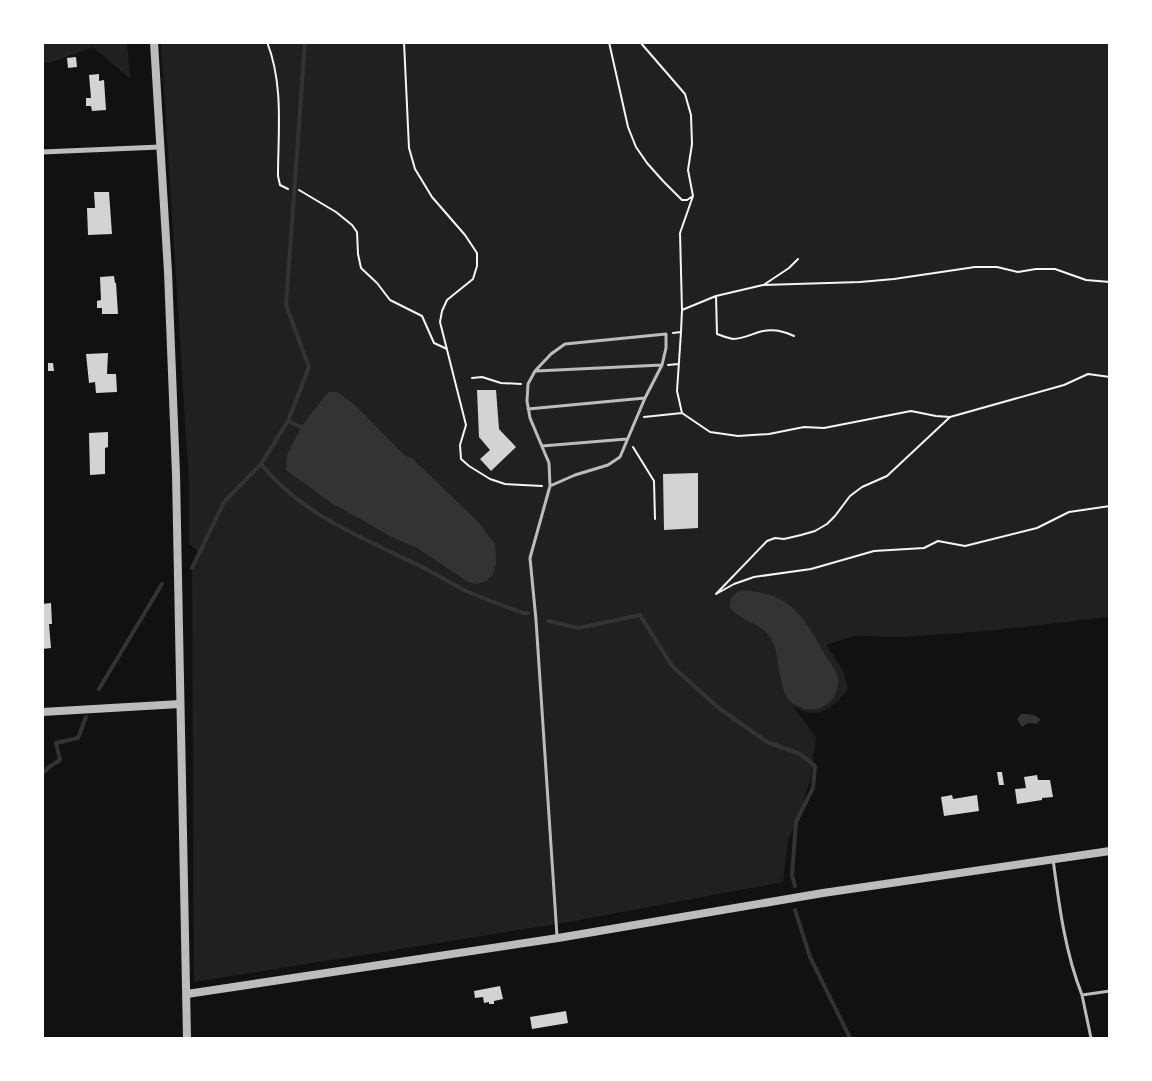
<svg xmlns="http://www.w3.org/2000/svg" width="1152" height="1081" viewBox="0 0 1152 1081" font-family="Figtree,sans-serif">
<rect width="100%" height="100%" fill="#111"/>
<path fill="#202020" d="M43,42L127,43L130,79L93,47L56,61L43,63Z
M161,43H1109V617L987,631L904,637L854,636L826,645L843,670L848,689C830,711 817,721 792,705L816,737L810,781L797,820L788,840L783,882L569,922L194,982L192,568L197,560V550L189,544V482Z"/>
<path fill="#333" d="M328,392H337L355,405L404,455L413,459L478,522L495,544L496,564L493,575L486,581L476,584L468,582L417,548L390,536L330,502L286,470L287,455L301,427Z
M741,590C790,593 802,614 824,653C829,662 838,670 838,680C839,707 810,719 790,701C779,692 780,656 772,640C763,623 741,622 730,608C729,599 733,594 741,590Z
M1021,714C1027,714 1038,714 1040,720L1037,724L1028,723L1022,727L1017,719Z"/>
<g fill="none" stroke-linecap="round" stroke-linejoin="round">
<path stroke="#333" stroke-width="4" d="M288,421L309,367L286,305L305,42
M261,464C300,513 360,537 416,564C433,572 449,582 466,591C485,599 504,606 523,613H528
M192,568L224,502L261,464L288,421L301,427
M548,621L579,628L640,615L672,666L720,709L767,742L800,754L815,766L813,788L796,822L792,875L795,886
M99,689L162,584
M42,774L49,767L60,760L56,743L78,738L86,717
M795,910L810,957L850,1038"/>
</g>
<path fill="#d3d3d3" d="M76,57L77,67L68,68L67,58Z
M99,74V81L104,80L106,110L92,111L91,106H86V98H91L89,75Z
M94,192H109L112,234L88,235L87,208H95Z
M114,276L115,283H116L118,314H102V308H97V301L101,300L100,277Z
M108,353L107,374H116L117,392L96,393L95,382L89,383L86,354Z
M48,363H53L54,371H48Z
M477,390H496L499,429L516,447L491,471L480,459L490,450L479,437Z
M108,432V447L105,448V474L90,475L89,433Z
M698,473V528L664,530L663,474Z
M51,603L52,624H49L51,648L42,649V604Z
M997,772H1002L1004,785H999Z
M1037,775L1038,780H1050L1053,797L1042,798V800L1017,804L1015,789L1026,788L1024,777Z
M952,795L953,799L977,795L979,811L944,816L941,797Z
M500,986L503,999L494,1001V1004H489V1002L484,1003L483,997L475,998L474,991Z
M566,1011L568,1023L532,1029L530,1017Z"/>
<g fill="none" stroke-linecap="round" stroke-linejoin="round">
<path stroke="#f5f5f5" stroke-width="2" d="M267,42C284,85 278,132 278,176L280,185L288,189
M404,42L409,148L415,169L432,197L465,235L477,253V266L473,279L447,300L442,311L440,322L466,425L460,445L461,459L469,466L490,479L505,484L542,486
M609,42L628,127L636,147L647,163L663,181L682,200H687L693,196
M640,42L685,94L691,115L692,144L688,170L693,196L680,233L682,310L681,332L673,333
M299,190L336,212L352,225L357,232L358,254L361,268L377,283L390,300L422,316L434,343L447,349
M765,284L789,268L798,259
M716,296L717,334C722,336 728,338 733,339C741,339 748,336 756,333C769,328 782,330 794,336
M682,310L716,296L763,285L860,282L894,279L975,267H997L1018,272L1036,269H1055L1086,280L1110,282
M681,332L677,391L682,413L710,432L738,436L769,434L804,427L824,428L911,411L936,416L950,417
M668,365L678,364
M1110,377L1088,374L1064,385L950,417L887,476L862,487L850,496L835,516L827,524L815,531L801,535L784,539L775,538L767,541L716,594L734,584L754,577L811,569L874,551L924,548L938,541L965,546L1037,528L1069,512L1110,506
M472,378L482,377L501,383L521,384
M644,417L682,413
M633,447L654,481L655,519"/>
<path stroke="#bcbcbc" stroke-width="3" d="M536,371L662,365
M528,409L645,398
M542,446L627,439
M550,486L575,475L608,465L620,457L645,398L662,365L666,348V334L565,344L551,354L535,371L528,384L527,401L530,418L549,463L550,486L530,558L536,620L557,936
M1053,859C1059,905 1065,952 1082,995L1110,991
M1082,995L1091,1038"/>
<path stroke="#bcbcbc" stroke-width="5" d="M42,152L160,147"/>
<path stroke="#bcbcbc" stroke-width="8" d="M154,42L168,272L176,474L187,1038
M42,712L180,704
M187,994L558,938L823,893L1110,851"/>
</g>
<rect width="1152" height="1081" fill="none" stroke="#ffffff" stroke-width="88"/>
</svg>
